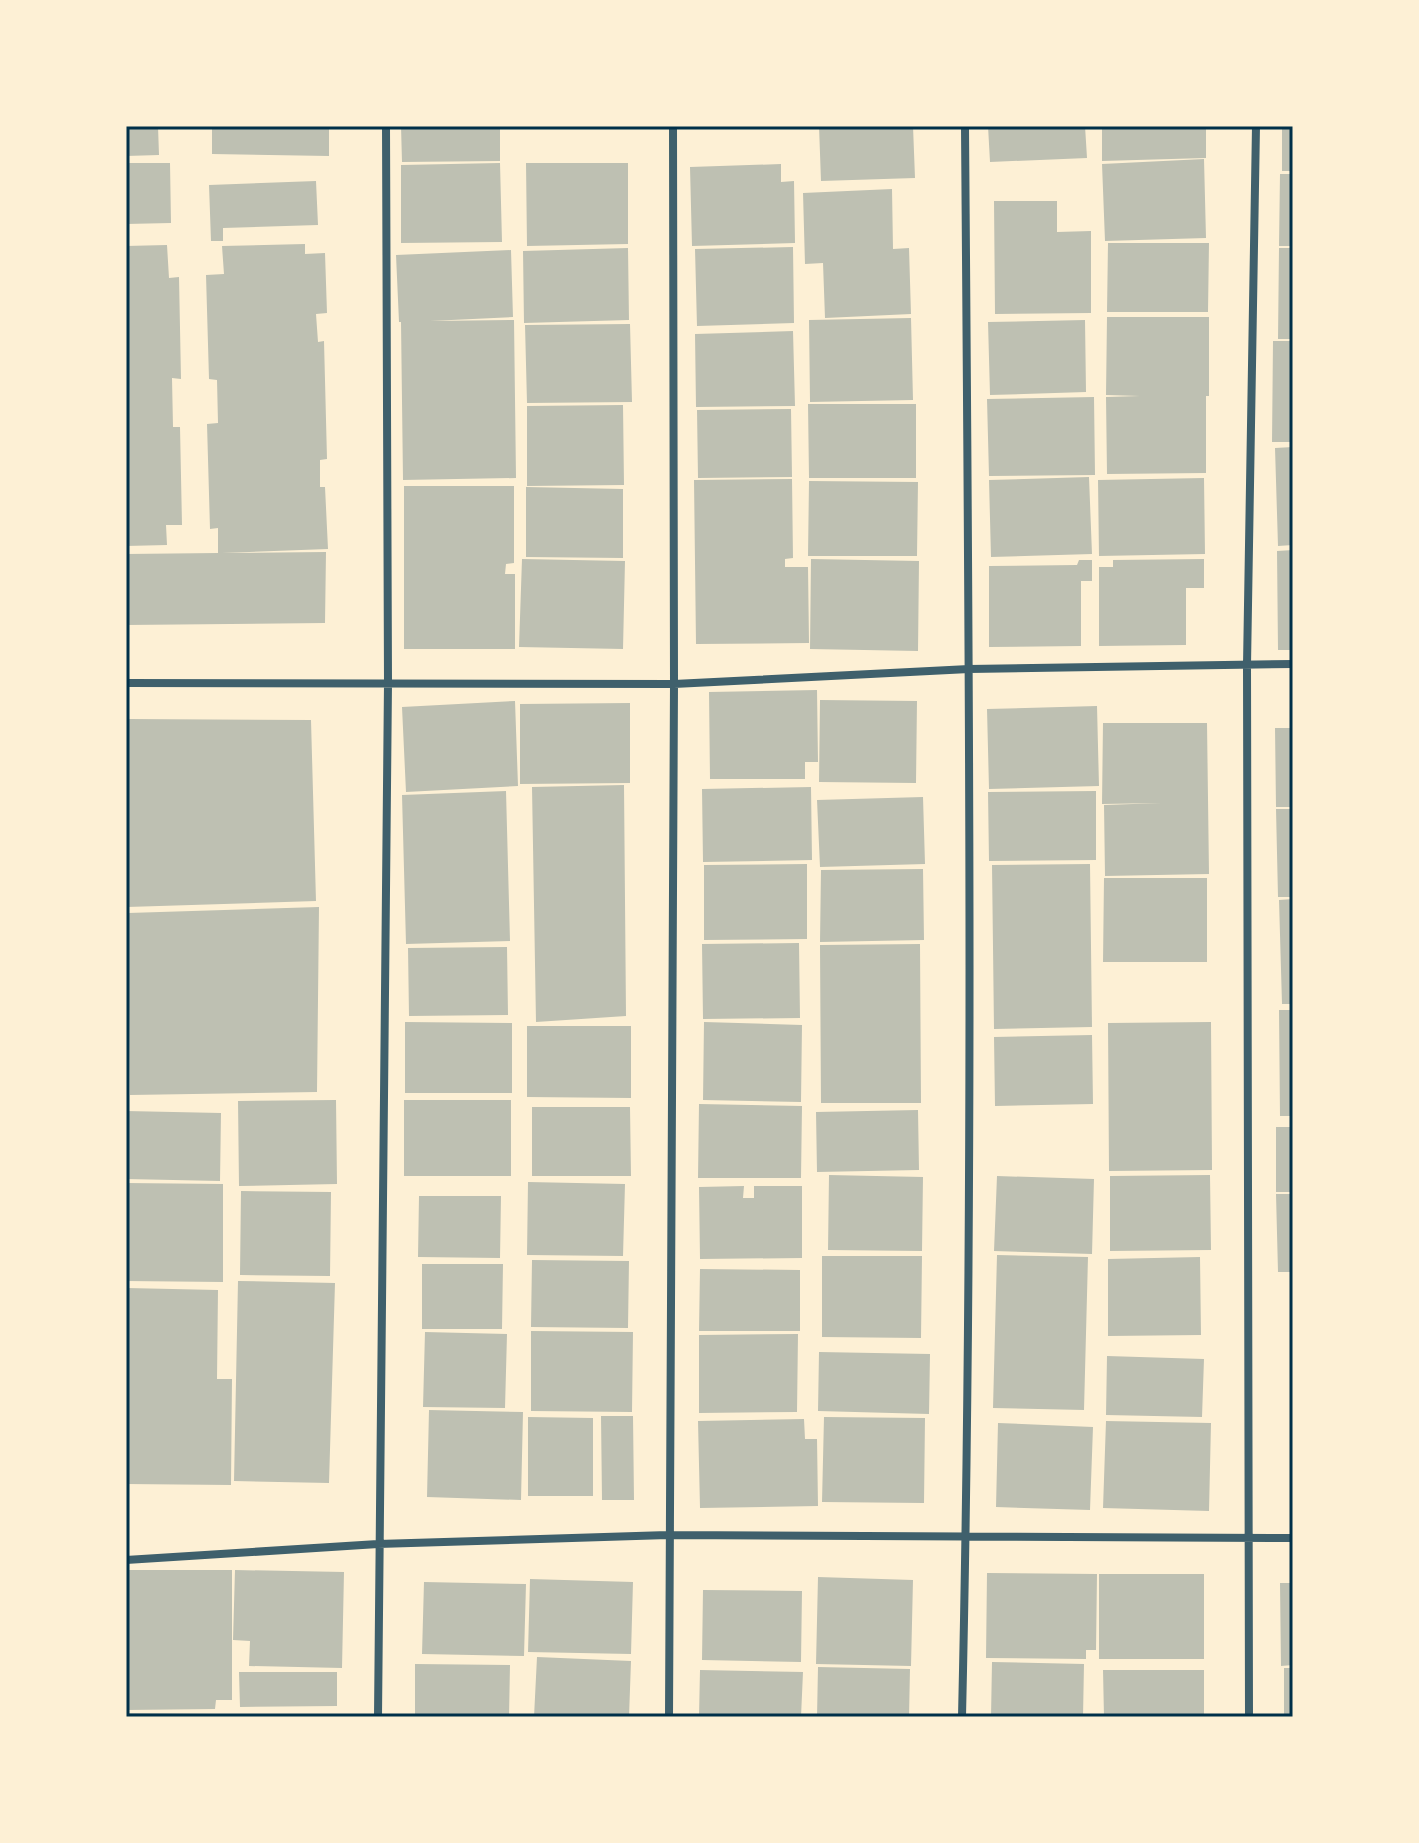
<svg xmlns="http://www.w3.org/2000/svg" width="1419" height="1843" viewBox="0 0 1419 1843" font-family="Karla,sans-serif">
<rect width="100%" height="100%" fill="#fdf0d5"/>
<path fill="#bec0b2" d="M126,126H158L159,155L126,156Z
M212,126H329V156L212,154Z
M401,126H500V161L402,162Z
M819,126H913L915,178L821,181Z
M988,126H1085L1087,158L990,162Z
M1102,126H1206V158L1102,161Z
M1282,126H1293V171H1282Z
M1204,159L1206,238L1105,241L1102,164Z
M126,163H170L171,223L126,224Z
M500,163L502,242L401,243V165Z
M526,163H628V244L527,246Z
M781,164V182L794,181L795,243L692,246L690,167Z
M1280,174H1293V246H1279Z
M316,181L318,225L223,228V241H211L209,185Z
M892,189L893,249L909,248L911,314L825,318L823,263L805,264L803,193Z
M994,201H1057V232L1091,231V313L995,314Z
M1108,243H1209L1208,312H1107Z
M305,244V254L325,253L327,313L316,314L318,342L324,341L327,459L320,460V487H325L328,549L222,553L326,552L325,623L126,625V554L218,553V528L210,529L207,424L218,423L217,380L209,379L206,275L224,274L222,246Z
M167,245L169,278L179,277L181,379L172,378L173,427H180L182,525H166L167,545L126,546V246Z
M793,247L794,323L697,326L695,249Z
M628,248L629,320L524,323L523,251Z
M1279,248H1293V339H1278Z
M511,250L513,317L430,321L514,320L516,478L403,480L401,322H399L396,255Z
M1107,317H1209V396H1206V473L1107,474L1106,397L1140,396L1106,395Z
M911,318L913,400L810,402L809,320Z
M1085,320L1086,392L990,395L988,322Z
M630,324L632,402L527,403L525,325Z
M793,331L795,406L696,407L695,334Z
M1273,341H1293V442H1272Z
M1094,397L1095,475L989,476L987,399Z
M808,404H916V478H809Z
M623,405L624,485L527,486V406Z
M791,409L792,477L698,478L697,410Z
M1293,447V545L1278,546L1275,448Z
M1089,477L1092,554L991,557L989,480Z
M1204,478L1205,554L1099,556L1098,480Z
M792,479L793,558L785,559V567H808L809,643L696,644L694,480Z
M809,481L918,482L917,556H808Z
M404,486H514V563L506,564L505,574H515V649H404Z
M526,487L623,489V558L526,557Z
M1293,550V650H1278L1277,551Z
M522,559L625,561L623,649L519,647Z
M811,559L919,561L918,651L810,649Z
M1204,559V588H1186V645L1099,646V567H1113V560Z
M1079,560H1092V581H1081V646L989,647V566L1077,565Z
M817,690L818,762H805V779H710L709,692Z
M820,700L917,701L916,783L819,782Z
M515,701L518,786L406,792L402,707Z
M630,703V783L520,784V704Z
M1097,706L1099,786L989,789L987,709Z
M129,719L311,720L316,901L127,907Z
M1103,723H1207L1209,874L1105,876L1104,805L1162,803L1102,804Z
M1275,728H1293V807H1276Z
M624,785L626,1016L536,1022L532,787Z
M811,787L812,860L703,862L702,789Z
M506,791L510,941L406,944L402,795Z
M1096,791V860L989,861L988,792Z
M923,797L925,864L820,867L817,800Z
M1276,809H1293V897H1278Z
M807,864V939L704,940V865Z
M1090,864L1092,1027L994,1029L992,865Z
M923,869L924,940L820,942L821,870Z
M1104,878H1207V962H1103Z
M1293,899V1004H1282L1279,900Z
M319,907L317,1092L130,1095L128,913Z
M799,943L800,1018L703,1019L702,944Z
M920,944L921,1103H821L820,945Z
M507,947L508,1015L409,1016L408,948Z
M1279,1010H1293V1116H1280Z
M405,1022L512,1023V1093H405Z
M704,1022L802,1025L801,1102L703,1100Z
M1211,1022L1212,1170L1109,1171L1108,1023Z
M527,1026H631V1098L527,1097Z
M1092,1035L1093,1104L995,1106L994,1037Z
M336,1100L337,1184L239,1186L238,1101Z
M404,1100H511V1176H404Z
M699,1104L802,1106L801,1178H698Z
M532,1107H630L631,1176H532Z
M918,1110L919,1170L817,1172L816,1112Z
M126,1111L221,1113L220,1181L126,1179Z
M1276,1127H1293V1192H1276Z
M829,1175L923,1177L922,1251L828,1250Z
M1210,1175L1211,1250L1110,1251V1176Z
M997,1176L1094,1179L1092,1254L994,1251Z
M528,1182L625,1184L623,1256L527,1255Z
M126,1183L223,1184V1282L126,1281Z
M744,1186L743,1198H754V1186H802V1258L700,1259L699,1187Z
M241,1191L331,1192L330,1276L240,1275Z
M1276,1194H1293V1272H1278Z
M419,1196H501L500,1258L418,1257Z
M997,1255L1088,1257L1084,1410L993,1408Z
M822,1256H922L921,1338L822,1337Z
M1200,1257L1201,1335L1108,1336V1259Z
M532,1260L629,1261L628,1328L531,1327Z
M422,1264H503L502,1329H422Z
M700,1269L800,1270V1331H699Z
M238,1281L335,1283L329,1483L234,1481Z
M127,1288L218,1290L217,1379H232L231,1485L126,1484Z
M531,1331L633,1332L632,1412L531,1411Z
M425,1332L507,1334L505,1408L423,1407Z
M798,1334L797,1412L699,1413V1335Z
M819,1352L930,1354L929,1414L818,1411Z
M1107,1356L1204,1359L1202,1417L1106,1415Z
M429,1410L523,1412L521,1500L427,1497Z
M601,1416H633L634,1500H602Z
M528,1417L593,1418V1496H528Z
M824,1417L925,1418L924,1503L822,1502Z
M804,1419L805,1439H817L818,1506L700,1508L698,1421Z
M1106,1421L1211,1423L1209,1511L1103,1508Z
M998,1423L1093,1427L1090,1510L996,1507Z
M126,1570H232V1700H216L215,1709L126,1710Z
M235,1570L344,1572L342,1668L249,1666L250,1641L233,1640Z
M987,1573L1097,1574L1096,1650H1086V1659L986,1658Z
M1099,1574H1204V1659H1099Z
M818,1577L913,1580L911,1666L816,1664Z
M530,1579L633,1582L631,1654L528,1652Z
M424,1582L526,1584L524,1656L422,1654Z
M1280,1583H1293V1665L1281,1666Z
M703,1590L802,1591L801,1662L702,1660Z
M537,1657L631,1661L629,1717H534Z
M992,1662L1084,1664L1083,1717H991Z
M415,1664L510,1665L509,1717H415Z
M818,1667L910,1669L909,1717H817Z
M1284,1668H1293V1717H1284Z
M700,1670L803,1672L801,1717H699Z
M1103,1670H1204V1717H1104Z
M239,1672H337V1706L240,1707Z
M126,1713L215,1714V1717H126Z
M243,1714H292V1717H243Z"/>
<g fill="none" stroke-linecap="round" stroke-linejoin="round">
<path stroke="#3f606c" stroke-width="8" d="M126,683L674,684L969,669L1293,664
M126,1560L378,1544L668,1535L1293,1538
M378,1717L388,683L386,126
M669,1717L674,684L673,126
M962,1717C974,1187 969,656 965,126
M1249,1717L1247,665L1256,126"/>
</g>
<rect width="1419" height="1843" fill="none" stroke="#fdf0d5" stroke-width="256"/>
<rect x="128" y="128" width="1163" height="1587" fill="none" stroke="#003049" stroke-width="3"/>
</svg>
